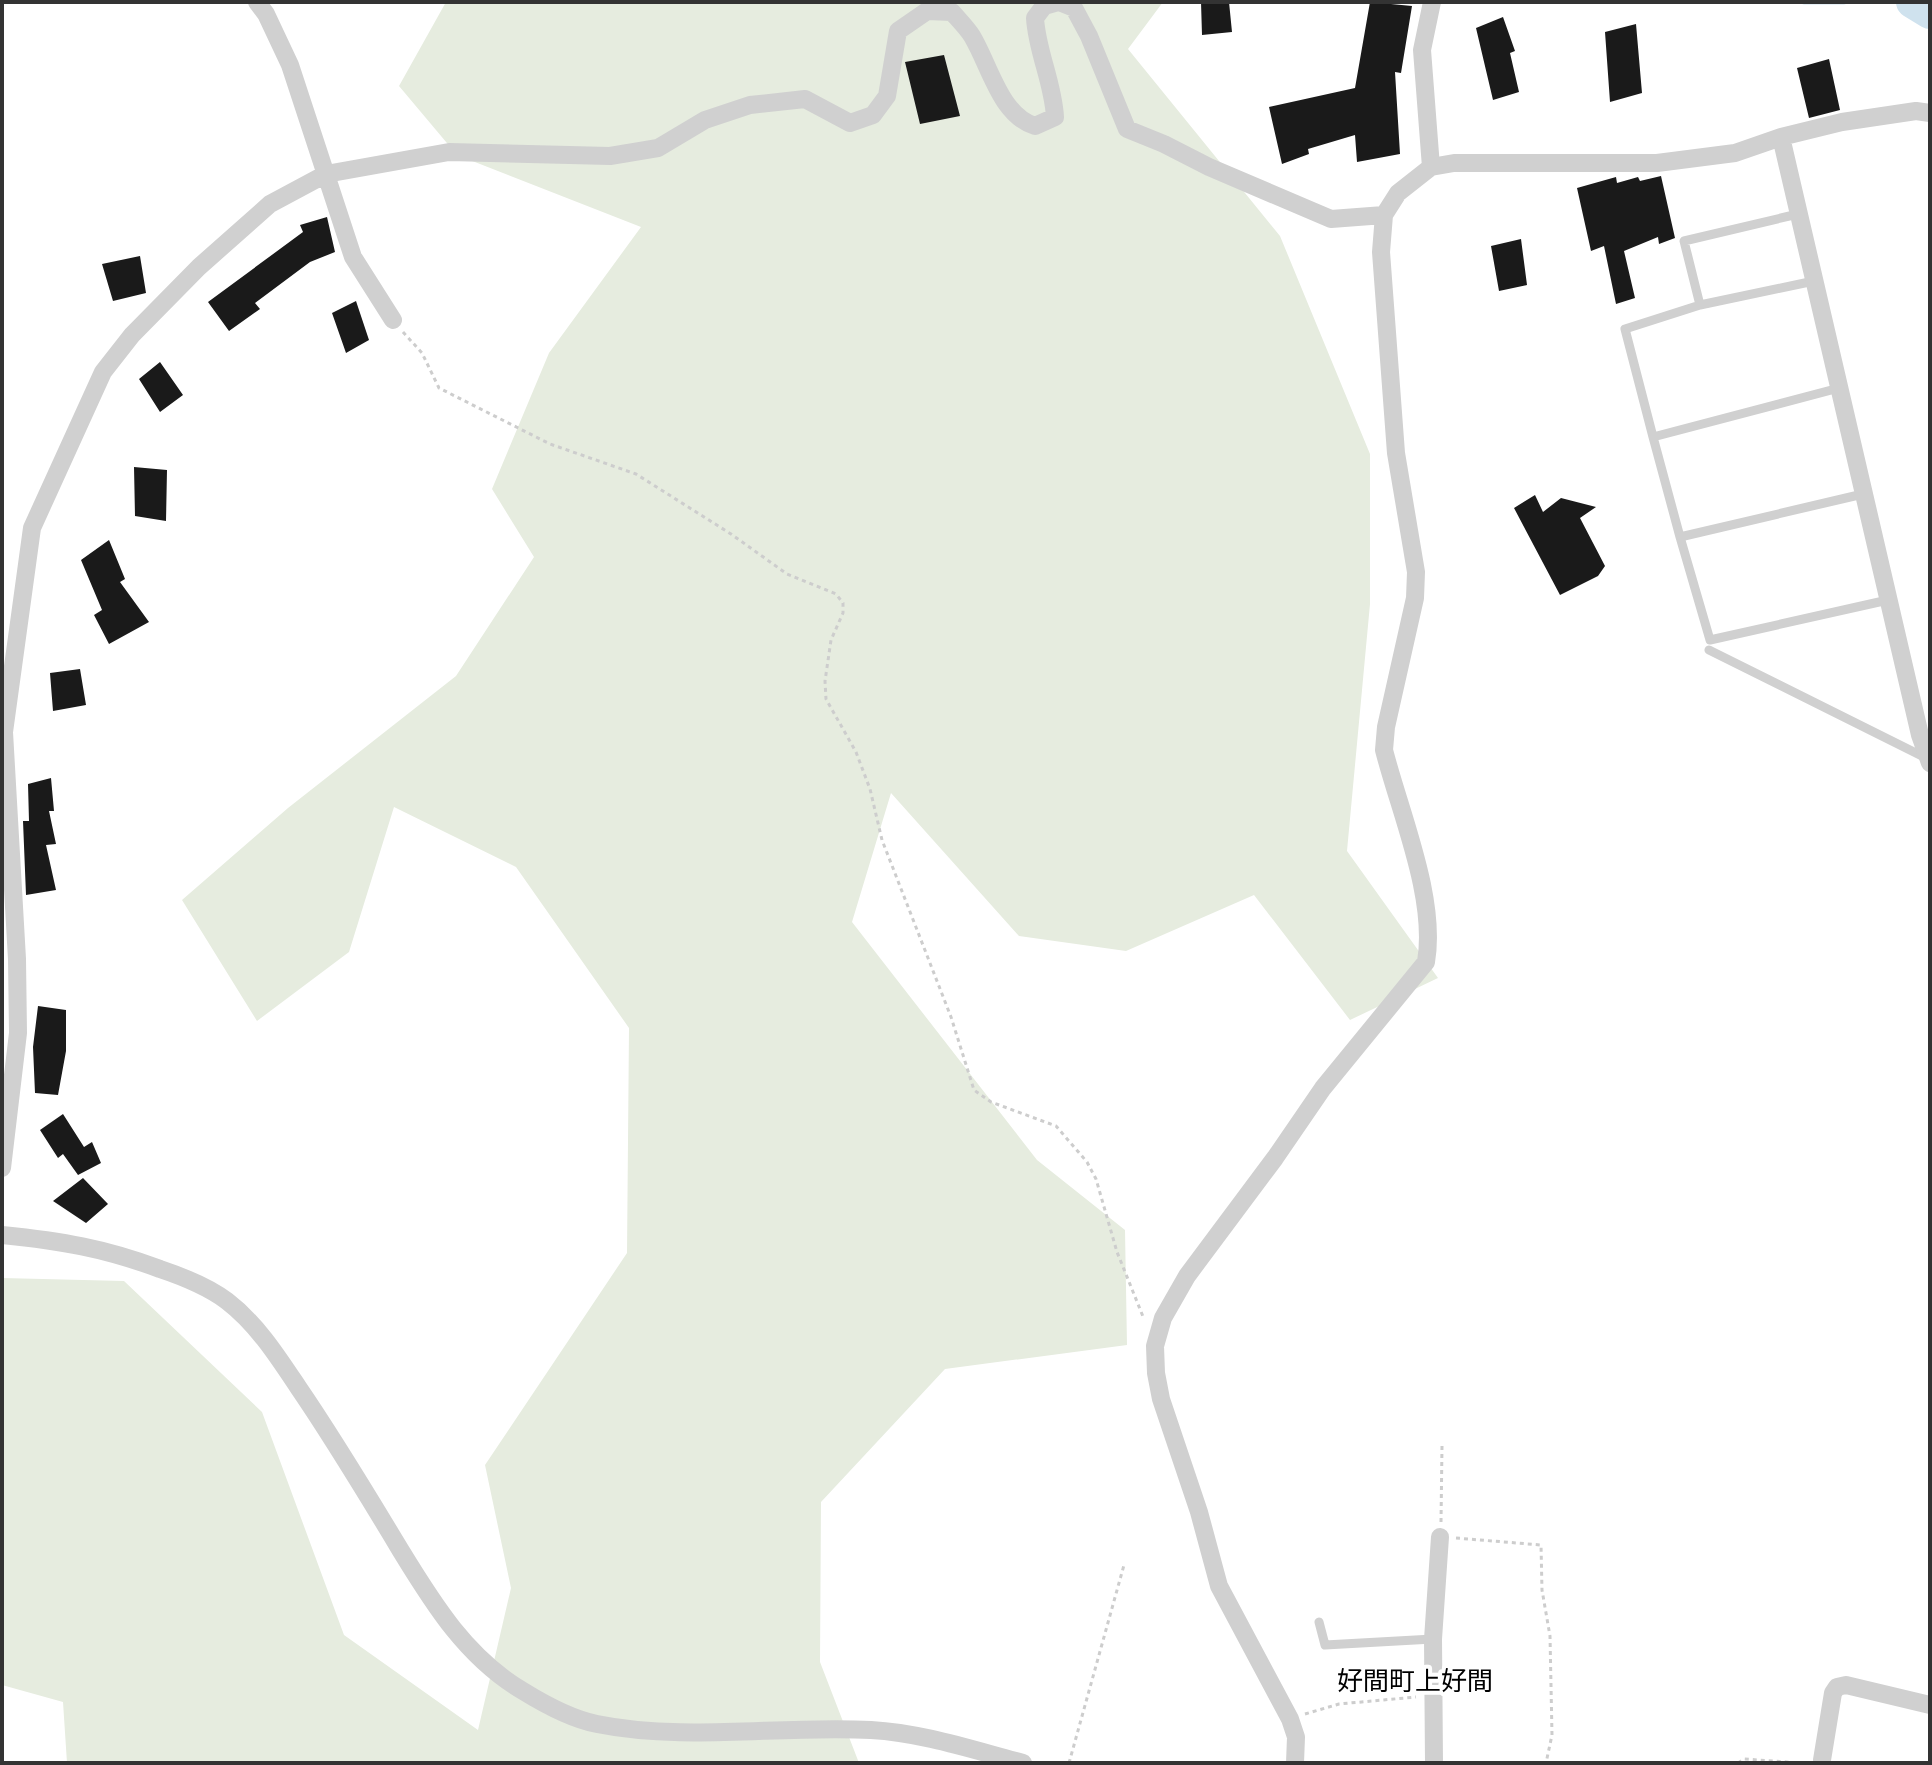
<svg xmlns="http://www.w3.org/2000/svg" width="1932" height="1765" viewBox="0 0 1932 1765" font-family="Figtree,'Noto Sans JP',sans-serif">
<rect width="100%" height="100%" fill="#fff"/>
<path fill="#e6ecdf" d="M446,2H1163L1128,49L1280,236L1370,454V604L1347,851L1438,978L1350,1020L1254,895L1126,951L1019,936L891,793L852,922L1037,1160L1125,1230L1127,1345L945,1369L821,1502L820,1662L859,1763H67L63,1702L2,1685V1278L124,1281L262,1412L344,1635L478,1730L511,1588L485,1465L627,1253L629,1028L516,867L394,807L349,952L257,1021L182,900L288,808L456,676L534,557L492,489L549,353L641,227L457,155L399,86Z"/>
<g fill="none" stroke-linecap="round" stroke-linejoin="round">
<path stroke="#cfe2ee" stroke-width="5" d="M1804,2H1844"/>
<path stroke="#cfe2ee" stroke-width="32" d="M1912,2L1930,13"/>
</g>
<path fill="#1a1a1a" d="M1201,2H1229L1232,32L1202,35Z
M1370,2L1412,6L1401,73L1395,72L1400,154L1357,162L1355,135L1308,149L1309,154L1282,164L1269,107L1355,88Z
M1503,17L1515,51L1510,53L1519,92L1493,100L1476,28Z
M1636,24L1642,93L1610,102L1605,32Z
M944,55L960,116L920,124L905,62Z
M1829,59L1840,110L1809,118L1797,68Z
M1661,176L1675,238L1659,244L1658,237L1624,251L1635,298L1616,304L1604,246L1591,251L1577,188L1616,177L1617,183L1638,177L1640,181Z
M327,217L335,252L310,262L255,303L260,309L229,331L208,302L303,232L300,225Z
M1521,239L1527,285L1499,291L1491,246Z
M140,256L146,293L113,301L102,264Z
M356,301L369,340L346,353L332,313Z
M160,362L183,395L160,412L139,379Z
M134,467L167,470L166,521L135,516Z
M1535,495L1543,512L1561,498L1596,507L1580,518L1605,566L1598,576L1560,595L1514,508Z
M109,540L125,579L120,582L149,622L109,644L94,615L102,610L81,560Z
M80,669L86,705L53,711L50,673Z
M51,778L54,811H49L56,844L46,845L56,890L26,895L23,821H29L28,784Z
M38,1006L66,1010V1051L58,1095L35,1093L33,1047Z
M63,1114L84,1147L92,1142L101,1163L78,1175L63,1154L58,1158L40,1130Z
M83,1178L108,1204L86,1223L53,1201Z"/>
<g fill="none" stroke-linecap="round" stroke-linejoin="round">
<path stroke="#cdcdcd" stroke-width="3" stroke-dasharray="4 4" stroke-linecap="butt" d="M403,332L422,353L439,388L550,444L636,474L731,534L787,574L836,594L843,603V613L831,640L825,681L826,699L856,752L870,789L882,840L951,1017L974,1090L991,1102L1056,1126L1087,1162L1096,1179L1117,1252L1144,1319
M1441,1522L1442,1446
M1456,1538L1541,1545L1542,1590L1550,1636L1552,1735L1546,1763
M1305,1714L1339,1704L1416,1697
M1069,1763L1124,1565
M1738,1763L1744,1759L1801,1763"/>
<path stroke="#d0d0d0" stroke-width="9" d="M1798,214L1684,241L1700,305L1625,329L1653,437L1839,388
M1700,305L1814,281
M1653,437L1680,537L1863,494
M1680,537L1710,640L1888,600
M1709,650L1928,759
M1319,1622L1325,1645L1433,1639"/>
<path stroke="#d0d0d0" stroke-width="18" d="M257,2L266,14L290,65L353,257L393,320
M1059,2L1074,8L1089,36L1127,129L1164,144L1209,167L1331,219L1384,215
M1781,137L1920,735L1930,763
M1431,167L1422,50L1432,2
M2,1168L18,1033L17,959L4,732L32,528L103,372L132,335L199,267L270,204L326,174L449,152L610,156L658,148L705,120L750,105L805,99L850,123L873,115L887,96L898,31L927,11L952,12C959,20 967,28 972,36C990,66 1000,115 1035,126L1055,117C1053,82 1037,52 1035,18L1044,6L1058,2
M2,1235C61,1241 104,1248 160,1269C184,1277 207,1286 227,1301C257,1324 278,1357 298,1387C335,1441 368,1496 401,1551C434,1605 467,1658 523,1691C544,1704 571,1719 597,1724C686,1742 780,1725 871,1730C923,1733 973,1750 1023,1763
M1822,1760L1833,1693L1837,1687L1846,1685L1930,1705
M1295,1763L1296,1737L1290,1719L1219,1586L1199,1512L1161,1399L1156,1373L1155,1346L1163,1318L1187,1276L1275,1158L1323,1088L1426,962C1437,898 1400,813 1384,750L1386,727L1415,598L1416,572L1396,453L1381,252L1384,215L1398,193L1431,167L1454,163H1657L1735,153L1781,137L1842,122L1916,111L1930,113
M1434,1763L1433,1639L1440,1537"/>
</g>
<g text-anchor="middle" stroke-width="8" stroke-linejoin="round" paint-order="stroke">
<g font-size="26" fill="#000" stroke="#fff">
<text x="1415" y="1690">好間町上好間</text>
</g>
</g>
<rect width="1932" height="1765" fill="none" stroke="#333333" stroke-width="8"/>
</svg>
